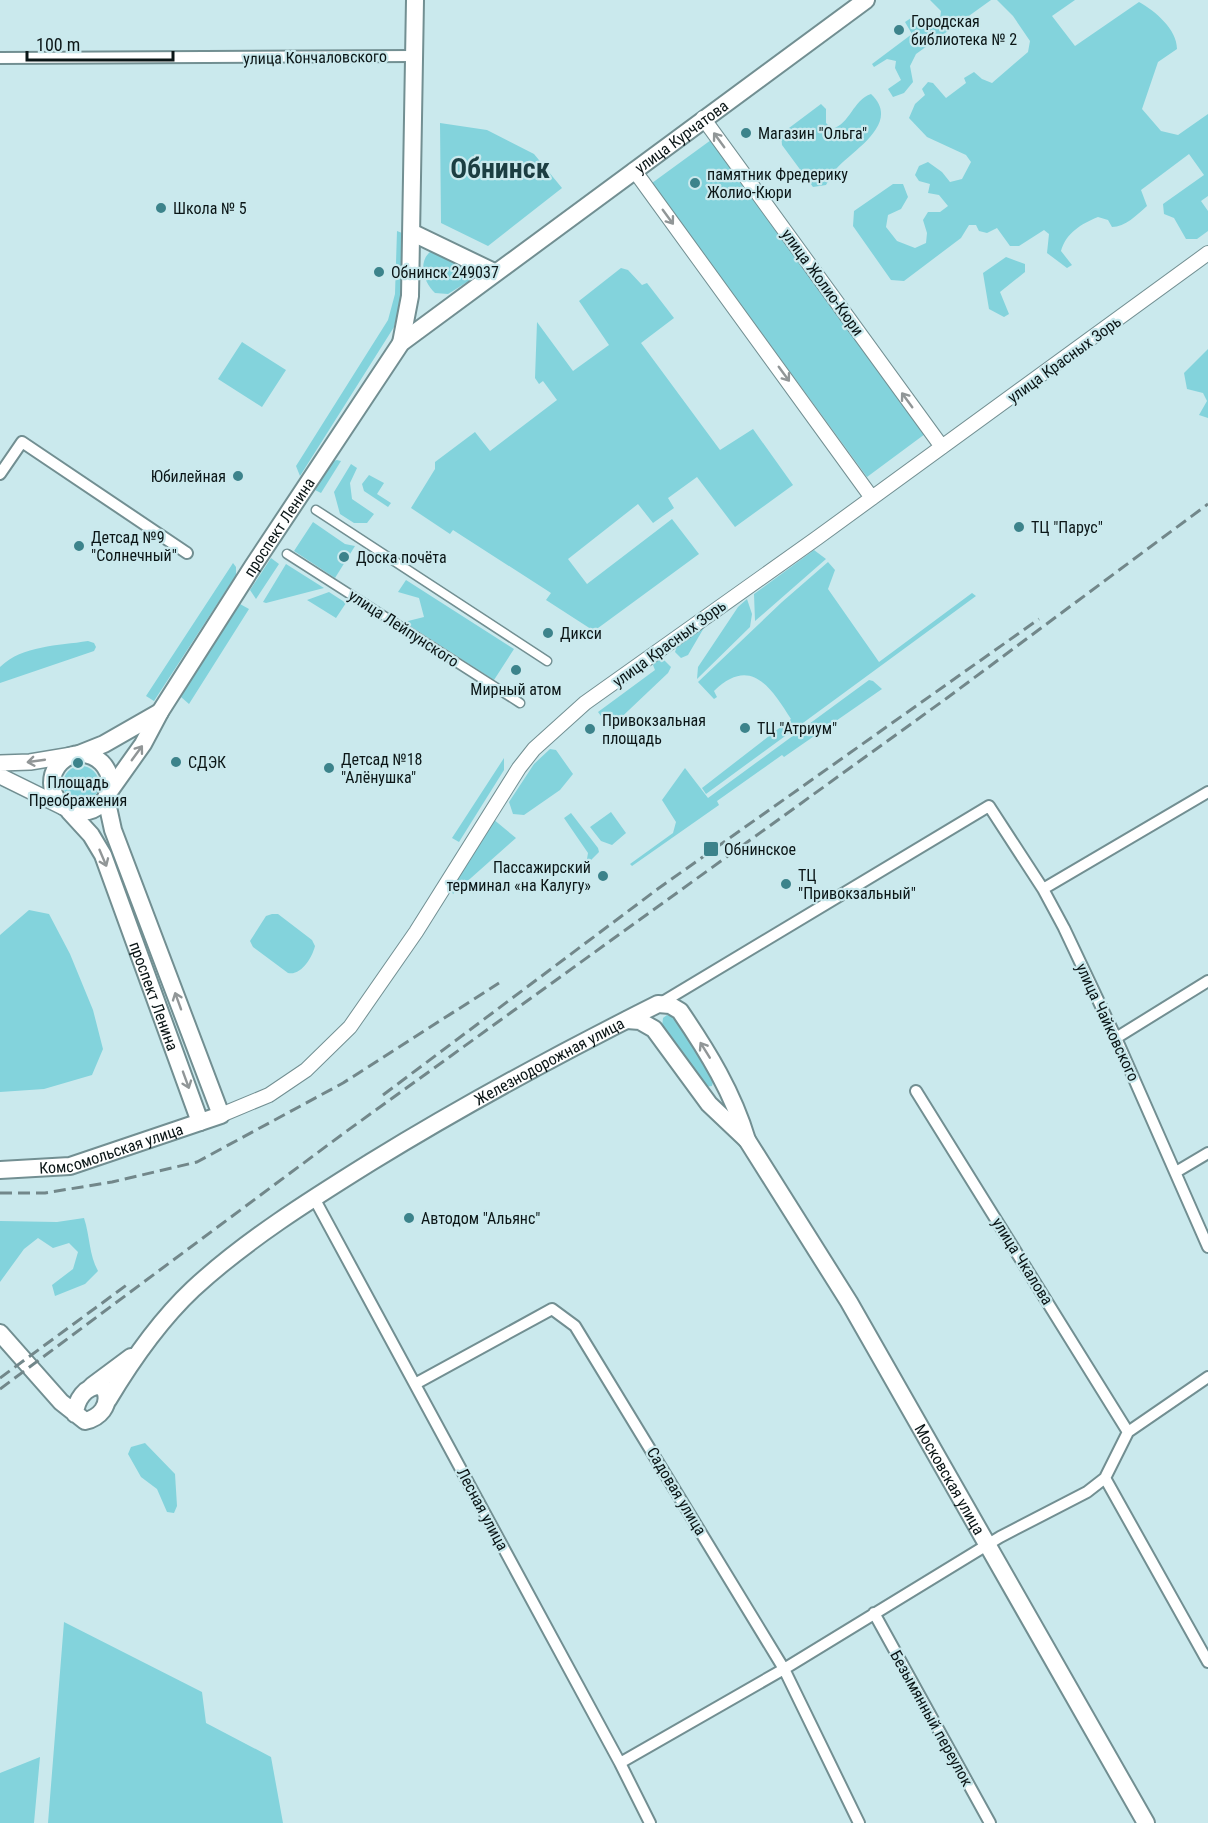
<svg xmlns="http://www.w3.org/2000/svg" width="1208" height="1823" viewBox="0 0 1208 1823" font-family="'Roboto Condensed',sans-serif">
<rect width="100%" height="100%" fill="#cae9ed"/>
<path fill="#83d3dc" d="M930,0H991L916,54L910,66L913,82L904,93L893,97L888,89L901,80L895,68L896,61L887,59L874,67L872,64L912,34L905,22L911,18L918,23L933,25L940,19L941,11Z
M997,0H1075L1052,16L1075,46L1139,2C1155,11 1177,29 1177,49L1158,62L1142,109L1161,131L1178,135L1208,114V196L1201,201L1208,211V231L1197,239H1186L1174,218L1164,214L1163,204L1204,175L1189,154L1141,190L1147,206C1137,215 1125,227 1112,227L1108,220L1098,217C1081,224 1066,233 1061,251L1072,265L1067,268L1047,253L1049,234L1044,230L1019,246H1010L997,228L987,233L979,231L976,225H969L961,238L904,281L891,280L853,226L854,211L893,184H903L908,197L901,209L888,215L886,227L897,241L915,248L926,243L927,233L923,220L928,212H940L948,206L939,195L928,193L930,184L919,181L915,175L919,166L928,162L942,172L950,182L962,179L971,162L966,155L927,137L909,118L915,104L925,95L922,89L928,82L933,83L946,98L966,83L964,78L974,72L982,79L992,83L1028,52L1030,41L1013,16Z
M871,94C902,123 853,150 836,169C832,173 829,180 826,185L813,187L782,145L781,134L821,104L826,109V123L832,129C850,124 853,100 871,94Z
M440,123L487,130L534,154L562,188L488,246L441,223Z
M711,140L925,434L867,477L652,183Z
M397,231L402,233V294L394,327L300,476L296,466L388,320L395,294Z
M431,251L473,270L472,279L448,294L435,293C424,283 417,262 431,251Z
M1006,257L1025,264V272L1000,292L1009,314L1004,317L989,309L983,273Z
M621,268L628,270L642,285L647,283L674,318L641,343L720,450L753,429L793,485L735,527L697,477L668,498L674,508L653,523L638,504L568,559L587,584L672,519L699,554L594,631L546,600L551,593L453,530L450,534L411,508L435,469V462L475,432L490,451L557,400L543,381L539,384L535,378L537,322L573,371L609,345L579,301Z
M242,342L286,370L262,407L218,379Z
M1208,349V418L1199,415L1207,401L1203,393L1187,389L1184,373Z
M337,460L341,461L321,493L315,490L333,461Z
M351,464L357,468L350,483L352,499L374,514L367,523H354L340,514L334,492Z
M369,475L384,483L377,494L391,503L388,507L364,491L362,484Z
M313,522L345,544L355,546L335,578L294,551Z
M814,550L826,559L755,621L754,594Z
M271,558L279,564L256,599L250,590Z
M828,562L835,570L828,589L879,662L972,593L976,596L706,794L702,788L791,719C771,688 751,655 714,691L717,697L714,699L698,682L782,602Z
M233,563L236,567V575L154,701L146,696Z
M286,564L324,588L266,603L263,602Z
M406,580L514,649L494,680L404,622L424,617L419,598L398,592Z
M329,592L346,603L336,618L307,600Z
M747,599L752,614L750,627L697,679L698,667L738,607Z
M240,604L249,609L189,704L181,697L182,693Z
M705,626L688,655L681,658L675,652L677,646Z
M88,641L94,643L96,647L94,651L0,683V667C23,645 58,646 88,641Z
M658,659H663L671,667L668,673L610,728L598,712L655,670L653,665Z
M869,680L873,681L882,689L784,757L782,755L717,801L719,805L632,866L630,864L673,833L676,822L662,800L685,768L708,798Z
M550,749L556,750L573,774L560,790L524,815L513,814L509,802L534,764Z
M504,758V770L459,842L452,838Z
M63 784a18 18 0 1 1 36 0a18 18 0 1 1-36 0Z
M611,812L626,833L612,845L601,841L590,827Z
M571,813L598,848L599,852L586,865L588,853L564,818Z
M493,819L516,838L453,894L450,888Z
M29,910L49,914L70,954L93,1010L103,1049L92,1075L44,1089L0,1092V935Z
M272,914H278L312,940L315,946C312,958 301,976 288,973L253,947L250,941L266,916Z
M667,1015L675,1017L714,1078L712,1086L705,1087L662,1027L663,1018Z
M84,1218C90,1236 89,1255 98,1271L85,1284L55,1296L52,1285L73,1269L78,1252L69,1243L53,1248L38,1238L24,1249L0,1282V1221L57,1222Z
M145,1443L175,1474L177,1506L174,1513L167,1512L157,1489L141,1477L128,1454L131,1447Z
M64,1622L202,1692L206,1723L271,1757L283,1823H48Z
M40,1757L34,1823H0V1773Z"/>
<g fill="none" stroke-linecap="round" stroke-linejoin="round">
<g stroke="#728f92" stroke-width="11">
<path id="pedestrian" d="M316,510L547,661
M287,554L520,703"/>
</g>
<g stroke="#728f92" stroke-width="14">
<path id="minor" d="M0,58L414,56
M0,474L22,442L187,553
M1043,889L1208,792
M661,1003L989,806L1043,889L1064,928L1116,1038L1208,1247
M1116,1038L1208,981
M916,1091L1128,1432
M1176,1172L1208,1153
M314,1198L620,1763L650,1823
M415,1384L552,1309L575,1326L784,1669L859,1823
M1105,1478L1208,1662
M874,1613L990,1823
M620,1763L784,1669L1000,1537L1087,1492L1105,1478L1128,1432L1208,1377"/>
</g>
<g stroke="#728f92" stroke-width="16">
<path id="tertiary" d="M703,118L942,447
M634,170L872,498
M221,1115L269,1095L306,1070L350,1027L416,932L519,768L534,749L585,703L817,538L1208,253"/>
</g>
<g stroke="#728f92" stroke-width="18">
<path id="secondary" d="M0,763L30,762L72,755
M0,776L63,807"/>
</g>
<g stroke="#728f92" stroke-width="20">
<g id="primary">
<path d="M413,233L494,272"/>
<path d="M401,343L410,296L415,0"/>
<circle cx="81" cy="783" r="29"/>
<path d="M79,754L104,744L160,712"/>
<path id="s1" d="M109,792L143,744L160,712L253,566L401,343L866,0"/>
<path id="s2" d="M69,811L91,835L103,855L200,1122"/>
<path d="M627,1020L640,1021L654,1029L709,1104L747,1140"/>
<path id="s3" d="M0,1170L70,1166L221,1115L113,830L106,798"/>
<path d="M0,1333L61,1402L85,1421C99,1418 111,1406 105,1390L100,1386C85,1386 76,1400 75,1414"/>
<path d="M92,1386L131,1357"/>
<path id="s4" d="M108,1400C132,1360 159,1321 193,1289C246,1240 310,1200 371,1162C464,1105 560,1053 658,1004L670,1005L680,1011C708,1052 733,1093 747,1140L849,1302L1146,1823"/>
</g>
</g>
<use href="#pedestrian" stroke="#fff" stroke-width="8"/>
<use href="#minor" stroke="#fff" stroke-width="10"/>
<use href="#tertiary" stroke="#fff" stroke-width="14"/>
<use href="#secondary" stroke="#fff" stroke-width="15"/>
<use href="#primary" stroke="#fff" stroke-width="16"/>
<path stroke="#72878a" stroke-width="3" stroke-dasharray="12 6" stroke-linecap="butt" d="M383,1095L659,888L1039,619
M0,1193H45L112,1182L197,1162L343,1083L499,983
M0,1378L128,1284
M0,1389L344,1133L947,698L1208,504"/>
</g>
<defs><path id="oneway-shaft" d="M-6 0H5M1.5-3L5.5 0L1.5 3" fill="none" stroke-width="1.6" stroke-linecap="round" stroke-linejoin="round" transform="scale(1.5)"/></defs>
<g stroke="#919697">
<use href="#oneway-shaft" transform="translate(719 140) rotate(-126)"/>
<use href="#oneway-shaft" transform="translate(668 217) rotate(54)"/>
<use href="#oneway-shaft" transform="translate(784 374) rotate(54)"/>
<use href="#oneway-shaft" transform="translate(907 400) rotate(-126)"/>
<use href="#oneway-shaft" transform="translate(137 753) rotate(-54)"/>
<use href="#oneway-shaft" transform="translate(36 761) rotate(172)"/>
<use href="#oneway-shaft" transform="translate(103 858) rotate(67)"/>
<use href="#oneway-shaft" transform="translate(178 1001) rotate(-110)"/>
<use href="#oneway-shaft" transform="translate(705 1050) rotate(-122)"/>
<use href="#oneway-shaft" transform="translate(186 1080) rotate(70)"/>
</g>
<g fill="#3c838b" stroke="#cae9ed" stroke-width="2">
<circle cx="899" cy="30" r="6"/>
<circle cx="746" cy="133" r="6"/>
<circle cx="695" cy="183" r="6"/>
<circle cx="161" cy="208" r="6"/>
<circle cx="379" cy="272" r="6"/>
<circle cx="238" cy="476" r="6"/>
<circle cx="1019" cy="527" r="6"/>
<circle cx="79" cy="546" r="6"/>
<circle cx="344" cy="557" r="6"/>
<circle cx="548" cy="633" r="6"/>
<circle cx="516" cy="670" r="6"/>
<circle cx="745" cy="728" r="6"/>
<circle cx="590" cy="729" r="6"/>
<circle cx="176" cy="762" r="6"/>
<circle cx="78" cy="763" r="6"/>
<circle cx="329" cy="768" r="6"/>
<rect x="703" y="841" width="16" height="16" rx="3"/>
<circle cx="603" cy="876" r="6"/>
<circle cx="786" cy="884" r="6"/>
<circle cx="409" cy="1218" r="6"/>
</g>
<g text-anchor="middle" stroke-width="4.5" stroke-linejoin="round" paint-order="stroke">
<g font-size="16" fill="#0b1617" stroke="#cae9ed" text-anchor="start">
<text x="911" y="27">Городская<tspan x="911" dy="18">библиотека № 2</tspan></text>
<text x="758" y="139">Магазин "Ольга"</text>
<text x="707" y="180">памятник Фредерику<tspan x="707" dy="18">Жолио-Кюри</tspan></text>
<text x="173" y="214">Школа № 5</text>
<text x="391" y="278">Обнинск 249037</text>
<text x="226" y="482" text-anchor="end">Юбилейная</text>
<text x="1031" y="533">ТЦ "Парус"</text>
<text x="91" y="543">Детсад №9<tspan x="91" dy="18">"Солнечный"</tspan></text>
<text x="356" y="563">Доска почёта</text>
<text x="560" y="639">Дикси</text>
<text x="516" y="695" text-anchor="middle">Мирный атом</text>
<text x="602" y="726">Привокзальная<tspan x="602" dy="18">площадь</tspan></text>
<text x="757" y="734">ТЦ "Атриум"</text>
<text x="341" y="765">Детсад №18<tspan x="341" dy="18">"Алёнушка"</tspan></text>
<text x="188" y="768">СДЭК</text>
<text x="78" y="788" text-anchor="middle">Площадь<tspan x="78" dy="18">Преображения</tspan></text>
<text x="724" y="855">Обнинское</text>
<text x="591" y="873" text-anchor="end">Пассажирский<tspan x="591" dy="18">терминал «на Калугу»</tspan></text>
<text x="798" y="881">ТЦ<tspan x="798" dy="18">"Привокзальный"</tspan></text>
<text x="421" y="1224">Автодом "Альянс"</text>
</g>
<g font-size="16" fill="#0b1617" stroke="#cae9ed">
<text transform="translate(315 57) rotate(-1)" y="6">улица Кончаловского</text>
<text dy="6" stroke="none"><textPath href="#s1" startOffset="884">улица Курчатова</textPath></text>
<text transform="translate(823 282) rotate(54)" y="6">улица Жолио-Кюри</text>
<text transform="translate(1064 359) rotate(-36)" y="6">улица Красных Зорь</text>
<text dy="6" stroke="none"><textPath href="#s1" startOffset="315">проспект Ленина</textPath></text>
<text transform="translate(404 628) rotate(33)" y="6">улица Лейпунского</text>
<text transform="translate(669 643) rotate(-36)" y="6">улица Красных Зорь</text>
<text dy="6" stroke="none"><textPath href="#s2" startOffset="206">проспект Ленина</textPath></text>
<text transform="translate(1108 1022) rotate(65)" y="6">улица Чайковского</text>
<text dy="6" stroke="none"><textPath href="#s4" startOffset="564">Железнодорожная улица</textPath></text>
<text dy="6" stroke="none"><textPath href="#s3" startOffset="114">Комсомольская улица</textPath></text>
<text transform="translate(1023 1261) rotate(58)" y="6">улица Чкалова</text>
<text dy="6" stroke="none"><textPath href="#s4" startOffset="1252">Московская улица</textPath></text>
<text transform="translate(677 1491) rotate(59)" y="6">Садовая улица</text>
<text transform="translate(483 1509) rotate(62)" y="6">Лесная улица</text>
<text transform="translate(932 1718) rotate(61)" y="6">Безымянный переулок</text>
</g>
<g font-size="28" font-weight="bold" fill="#1c3e42" stroke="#cae9ed">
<text x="500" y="178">Обнинск</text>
</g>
</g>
<path d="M27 51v9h146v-9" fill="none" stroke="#0b1617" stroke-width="3"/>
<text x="36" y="51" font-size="18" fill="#0b1617" stroke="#cae9ed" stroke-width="4.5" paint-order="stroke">100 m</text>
</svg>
